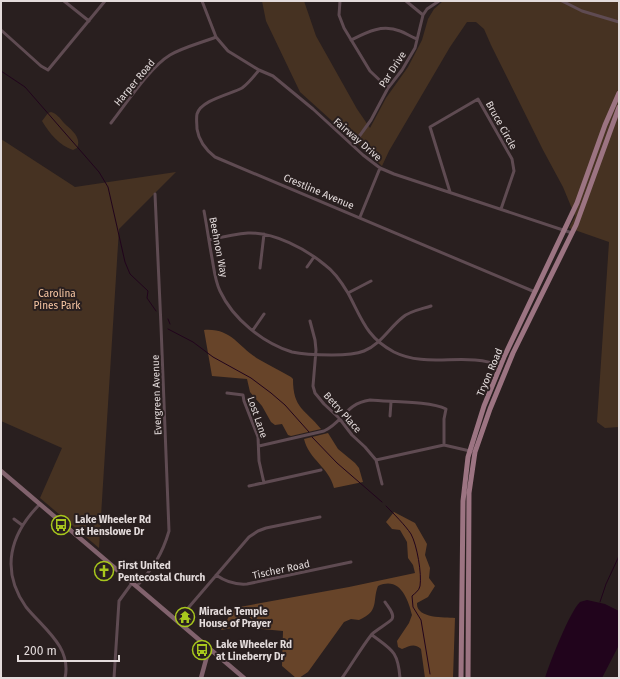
<svg xmlns="http://www.w3.org/2000/svg" width="620" height="679" viewBox="0 0 620 679" font-family="'Fira Sans',sans-serif">
<rect width="100%" height="100%" fill="#291f1f"/>
<path fill="#463222" d="M262,1H304L316,36L357,109L370,128L386,98L408,67L422,40L428,19L434,9L443,1H619V427L605,428L597,422L609,242L569,228L575,216L563,187L543,150L491,45L484,29L476,22H467L450,47L389,151L382,166L300,92L266,21Z
M51,112C57,114 60,118 64,123C71,130 82,137 77,148L73,150C60,146 49,133 42,121L48,113Z
M1,139L75,187L176,172L119,229L99,548L40,498L62,448L1,421Z"/>
<path fill="#674429" d="M204,330C233,328 238,348 260,360C270,366 281,371 291,377L293,379C293,409 305,409 321,429L291,436L288,435L282,424L275,425L271,422L262,406L250,392L247,379L212,376Z
M328,433L338,449L355,463L359,468L363,482L334,488C329,467 309,460 304,439Z
M394,512L415,523L427,544L425,555L430,568L429,578L435,586L428,597L417,603C416,619 444,617 455,618L453,678H425L421,649C414,643 410,646 402,649L398,647L397,641L409,623L412,615C408,599 400,576 378,586C372,601 380,611 359,620L351,619L344,622L308,672L299,678H296L282,666L283,631L262,629L244,612L232,628L221,630L234,608L349,587L415,573L413,565L408,558L407,542L400,530L392,529L386,522Z"/>
<path fill="#21041c" d="M587,600L605,604L619,611V645L602,678H545C549,664 570,611 580,602Z"/>
<g fill="none" stroke-linecap="round" stroke-linejoin="round">
<path stroke="#21041c" stroke-width="1" d="M1,71L25,87L99,172L108,187L125,262L130,274L148,291L147,298L156,311
M168,319L170,324
M168,329L193,342L213,357L251,378L271,393L285,405L309,432
M312,437L337,463L382,502
M386,506C394,514 405,525 411,534C417,545 422,574 420,586C419,591 415,593 412,596L413,607L421,620L430,674
M600,602L606,584L619,556"/>
<path stroke="#5f4b52" stroke-width="3" d="M64,1L89,21
M202,1L216,37L228,51L259,70L273,76L313,109L363,155L380,168L394,174L572,233
M340,1L339,15L344,28L370,71L388,88
M406,1L423,15
M562,1L582,11L619,22
M1,30L41,66L48,70L105,1
M351,40C367,32 382,24 400,31C406,33 411,37 417,39
M259,70C254,76 249,83 242,88C231,94 201,100 197,114C196,119 197,124 197,129C199,142 206,150 215,157L535,292
M111,123C126,104 150,67 170,55C184,47 201,43 216,37
M353,145L371,120L388,88L402,70L415,48L423,15L427,9L439,1
M450,192L430,127L478,99L512,159L514,171L501,209
M204,211C207,227 209,242 212,258C214,269 215,281 220,291C233,319 263,343 292,352C305,355 318,355 332,355C343,355 354,355 364,351C381,344 389,328 403,317C410,311 422,309 431,306
M360,217L380,168
M209,240C222,237 235,234 248,233C274,232 306,249 325,265C335,272 342,283 348,293C362,319 366,337 394,352C428,369 466,351 501,366
M307,267L314,257
M260,268L264,234
M348,293L371,281
M310,321L315,340L316,350L313,386L315,393L324,404L339,418L352,435L365,447L376,460L382,484
M253,330L264,314
M227,393L243,395L244,401L258,437L259,461L264,483
M390,416L391,402
M259,446L324,431C344,422 344,404 370,400C390,402 430,401 446,409L444,419V445
M376,460L444,445L470,451
M249,486L321,470
M40,504C10,534 0,570 26,607C43,628 72,647 65,678
M14,519L22,525
M216,575C226,582 235,585 247,584L351,562
M137,586C153,568 162,555 169,531L161,326L155,194
M177,621L249,537L258,531L266,528L320,517
M372,635C392,650 398,651 400,678
M114,678L119,601L132,583
M342,678C352,664 361,648 372,634C376,630 390,622 392,619C395,614 388,607 385,602"/>
<path stroke="#81626d" stroke-width="4.5" d="M1,471L244,678
M201,678L207,656L211,651"/>
<path stroke="#9c7482" stroke-width="5" d="M461,678L463,501L468,457L484,406L504,357L577,203L605,125L619,93
M468,678L469,493L475,452L490,409L513,353L576,225L619,107"/>
</g>
<defs>
<g id="bus-ring" transform="scale(1)"><circle r="9.5" fill="#291f1f" stroke="#a8c71d" stroke-width="1.5"/><path d="M-5-6H5V4H4V6H2V4H-2V6H-4V4H-5ZM-3.5-4V0h7V-4ZM-3.5 1.2v1.5H-2V1.2ZM2 1.2v1.5H3.5V1.2Z" fill="#a8c71d"/></g>
<g id="church-ring" transform="scale(1)"><circle r="9.5" fill="#291f1f" stroke="#a8c71d" stroke-width="1.5"/><path d="M-1.2-6h2.4v3.5h3.3v2.4h-3.3V6h-2.4V-.1h-3.3v-2.4h3.3Z" fill="#a8c71d"/></g>
<g id="temple-ring" transform="scale(1)"><circle r="9.5" fill="#291f1f" stroke="#a8c71d" stroke-width="1.5"/><path d="M0-6L5-2H3V0L6.5 2.5H4V6H1.5V3h-3V6H-4V2.5H-6.5L-3 0V-2H-5Z" fill="#a8c71d"/></g>
</defs>
<g fill-rule="evenodd">
<use href="#bus-ring" x="61" y="525"/>
<use href="#church-ring" x="104" y="571"/>
<use href="#temple-ring" x="185" y="617"/>
<use href="#bus-ring" x="202" y="650"/>
</g>
<g text-anchor="middle" stroke-width="4" stroke-linejoin="round" paint-order="stroke">
<g font-size="10" fill="#e3dbdb" stroke="#291f1f">
<text transform="translate(392 69) rotate(-57)" y="4">Par Drive</text>
<text transform="translate(134 82) rotate(-50)" y="4">Harper Road</text>
<text transform="translate(502 125) rotate(61)" y="4">Bruce Circle</text>
<text transform="translate(358 139) rotate(41)" y="4">Fairway Drive</text>
<text transform="translate(319 191) rotate(23)" y="4">Crestline Avenue</text>
<text transform="translate(219 247) rotate(79)" y="4">Beehnon Way</text>
<text transform="translate(489 372) rotate(-67)" y="4">Tryon Road</text>
<text transform="translate(156 395) rotate(-92)" y="4">Evergreen Avenue</text>
<text transform="translate(343 412) rotate(48)" y="4">Betry Place</text>
<text transform="translate(258 417) rotate(71)" y="4">Lost Lane</text>
<text transform="translate(281 569) rotate(-12)" y="4">Tischer Road</text>
</g>
<g font-size="10" fill="#fccaa6" stroke="#291f1f">
<text x="57" y="297">Carolina<tspan x="57" dy="12">Pines Park</tspan></text>
</g>
<g font-size="10" font-weight="bold" fill="#e3dbdb" stroke="#291f1f" text-anchor="start">
<text x="75" y="523">Lake Wheeler Rd<tspan x="75" dy="12">at Henslowe Dr</tspan></text>
<text x="118" y="569">First United<tspan x="118" dy="12">Pentecostal Church</tspan></text>
<text x="199" y="615">Miracle Temple<tspan x="199" dy="12">House of Prayer</tspan></text>
<text x="216" y="648">Lake Wheeler Rd<tspan x="216" dy="12">at Lineberry Dr</tspan></text>
</g>
</g>
<rect width="620" height="679" fill="none" stroke="#e3dbdb" stroke-width="4"/>
<path d="M18 655v6h101v-6" fill="none" stroke="#e3dbdb" stroke-width="2"/>
<text x="24" y="655" font-size="12" fill="#e3dbdb" stroke="#291f1f" stroke-width="3" paint-order="stroke">200 m</text>
</svg>
